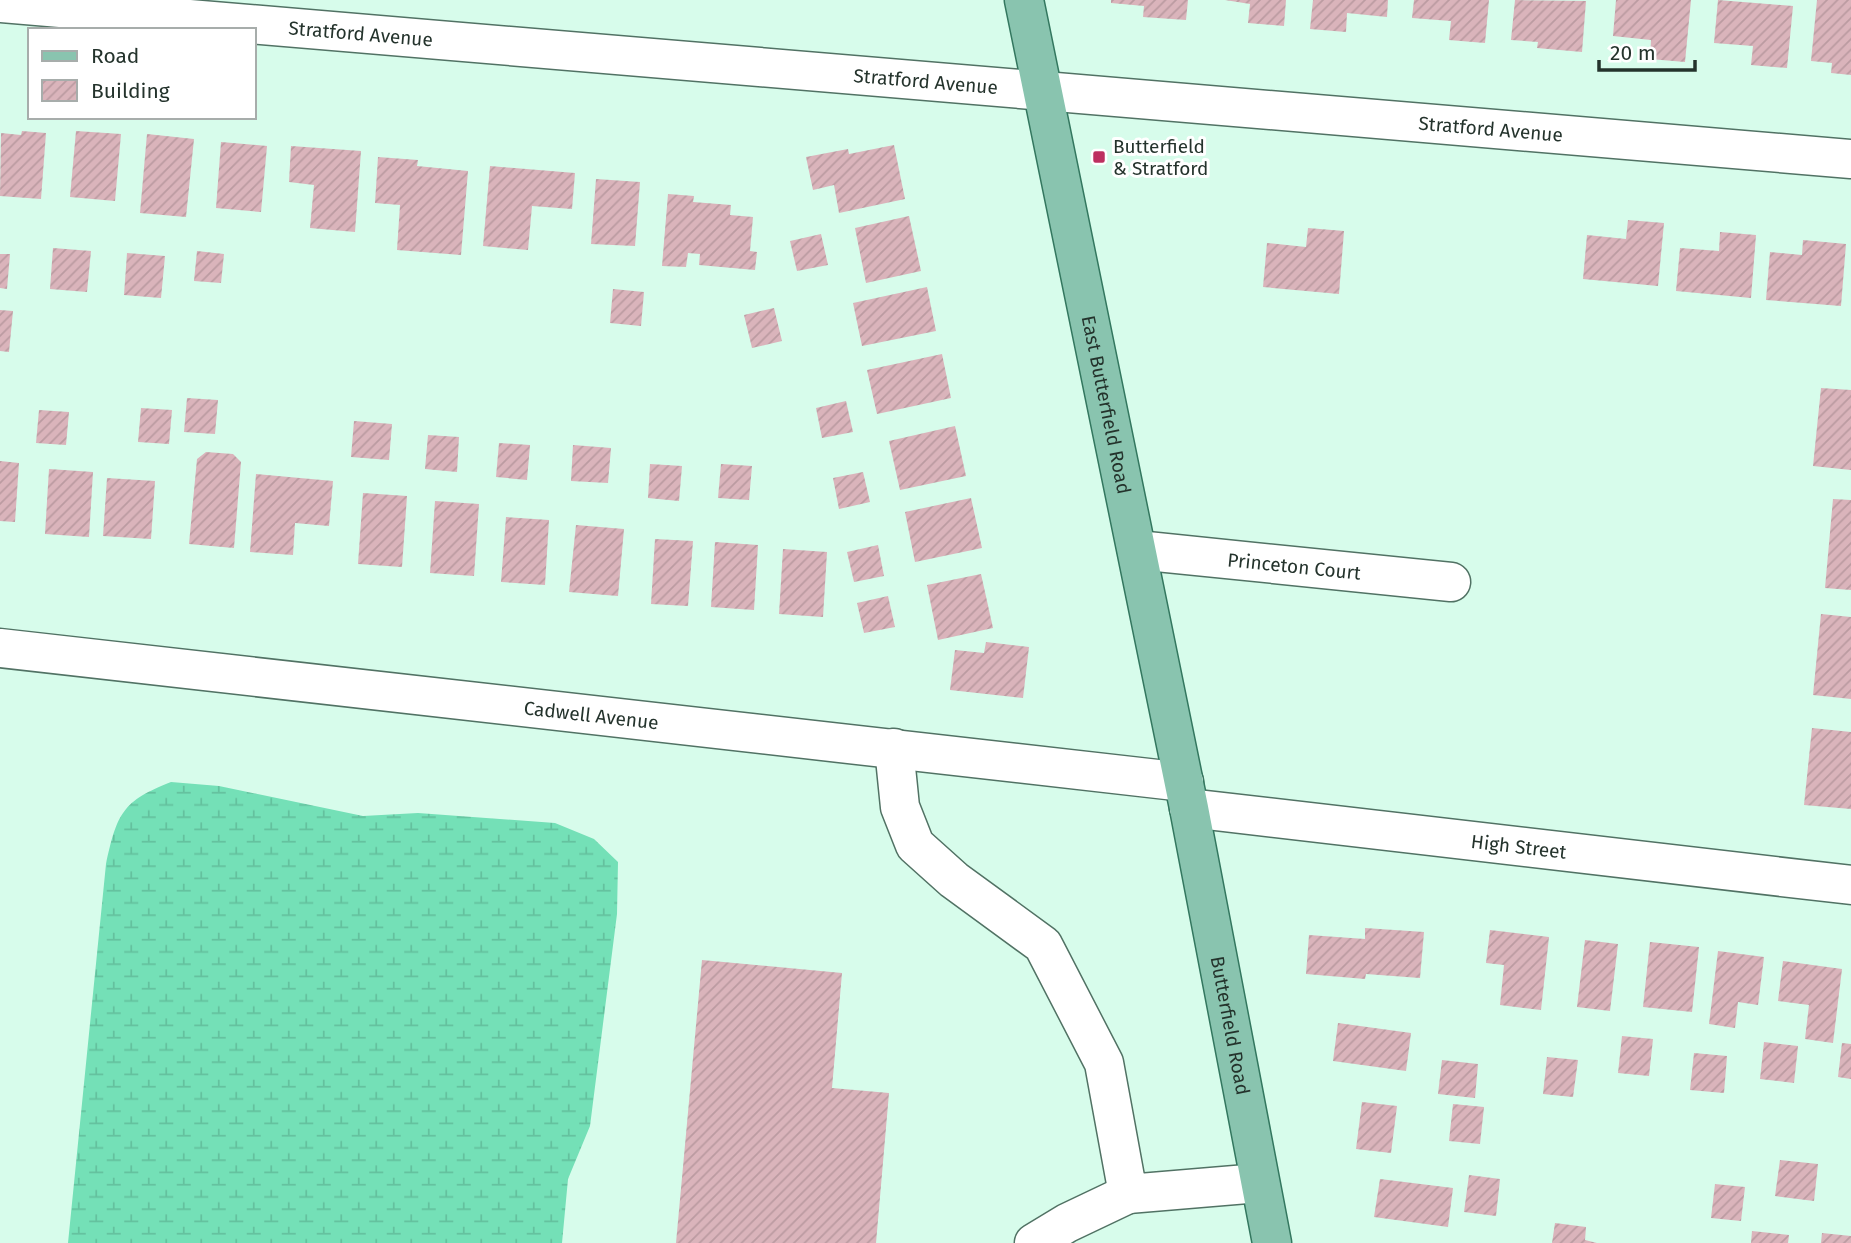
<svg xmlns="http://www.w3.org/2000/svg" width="1851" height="1243" viewBox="0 0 1851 1243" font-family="'Fira Sans',sans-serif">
<defs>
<pattern id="wetland-marsh" width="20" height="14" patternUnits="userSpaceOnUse" patternTransform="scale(1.75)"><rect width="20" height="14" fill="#74e0b7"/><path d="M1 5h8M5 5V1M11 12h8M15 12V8" fill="none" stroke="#64c19e"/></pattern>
<pattern id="building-hatch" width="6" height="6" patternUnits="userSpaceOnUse" patternTransform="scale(1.75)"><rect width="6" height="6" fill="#dab4bb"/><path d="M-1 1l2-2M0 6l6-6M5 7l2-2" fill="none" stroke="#bb9ba1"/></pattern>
</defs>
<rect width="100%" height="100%" fill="#d7fceb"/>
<path fill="url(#wetland-marsh)" d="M171,782L219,786L363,816L418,813L555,823L594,839L618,862L617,914L590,1126L568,1179L562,1243H68L106,864C117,814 122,801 171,782Z"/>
<path fill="url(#building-hatch)" d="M1111,0H1188L1186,20L1143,17L1144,6L1111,3Z
M1225,0H1286L1284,26L1248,23L1250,4Z
M1313,0H1388L1387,17L1347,13L1346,32L1310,29Z
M1414,0H1489L1485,43L1449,40L1451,21L1412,18Z
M1515,0L1586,1L1582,52L1537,48L1538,42L1511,40Z
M1616,0H1691L1685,62L1650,59L1651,40L1613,36Z
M1718,0L1793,6L1787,68L1751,65L1753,46L1714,43Z
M1817,0H1851V75L1831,73L1832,63L1811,61Z
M22,131L46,133L41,199L0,196L1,133L21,135Z
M76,131L121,134L115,201L70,197Z
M147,134L194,139L186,217L140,213Z
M221,142L267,146L261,212L216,208Z
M894,145L905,199L839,213L834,185L813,190L806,157L848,149L849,154Z
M291,146L361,151L355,232L310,228L314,185L289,182Z
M378,157L418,160L417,166L468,171L461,255L397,250L400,205L375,203Z
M490,166L575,173L572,209L532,206L528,250L483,246Z
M596,179L640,182L635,246L591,244Z
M668,194L694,196L693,202L731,205L730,215L753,217L750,251L757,252L755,270L699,265L700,254L688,253L686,267L662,266Z
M909,216L921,271L866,283L855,228Z
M1628,220L1664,223L1658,286L1583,279L1587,235L1626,239Z
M1308,228L1344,231L1339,294L1263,287L1267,243L1306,247Z
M1720,232L1756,235L1751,298L1676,291L1680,248L1719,251Z
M821,234L828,265L797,271L790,241Z
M1803,240L1846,244L1841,306L1766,300L1770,252L1802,255Z
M53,248L91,251L87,292L50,289Z
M197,251L224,254L221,283L194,281Z
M127,253L165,256L161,298L124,295Z
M0,254H10L7,289L0,288Z
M927,287L936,331L862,346L853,303Z
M613,289L644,292L641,326L610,323Z
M774,308L782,341L752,348L744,315Z
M0,310L13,311L9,352L0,351Z
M942,354L951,398L877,414L867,370Z
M1821,388L1851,390V470L1813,466Z
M187,398L218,400L215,434L184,432Z
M846,401L853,432L822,438L816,408Z
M141,408L172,410L169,444L138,442Z
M39,410L69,412L66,445L36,443Z
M354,421L392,424L389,460L351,457Z
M955,426L966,476L900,490L889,441Z
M428,435L459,437L457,472L425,469Z
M499,443L530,445L527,480L496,477Z
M573,445L611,448L608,483L571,481Z
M206,452L233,454L241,462L234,548L189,544L197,459Z
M0,461L19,463L15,522L0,521Z
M650,464L682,466L679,501L648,498Z
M721,464L752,466L749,500L718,498Z
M49,469L93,472L89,537L45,534Z
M863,472L870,502L839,509L833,478Z
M256,474L333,481L329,526L295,523L293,555L250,552Z
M107,478L155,481L151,539L103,536Z
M363,493L407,496L402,567L358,564Z
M971,498L982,548L915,562L905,512Z
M1833,499L1851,500V590L1825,588Z
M435,501L479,504L474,576L430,573Z
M506,517L549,520L545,585L501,582Z
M576,525L624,529L618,596L569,592Z
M655,539L693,541L688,606L651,604Z
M715,542L758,545L754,610L711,607Z
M878,545L884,576L854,582L847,552Z
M783,549L827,552L823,617L779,614Z
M981,574L993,628L938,640L927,585Z
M888,596L895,627L864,633L857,603Z
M1821,614L1851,617V699L1813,695Z
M986,642L1029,647L1023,698L950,690L955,650L984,653Z
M1812,728L1851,732V809L1804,805Z
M1365,928L1424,932L1420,978L1366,974L1365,979L1306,974L1309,935L1365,939Z
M1490,930L1549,937L1541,1010L1500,1005L1504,965L1486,963Z
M1585,940L1618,944L1610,1011L1577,1007Z
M1650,942L1699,947L1692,1012L1643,1007Z
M1718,951L1764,957L1758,1005L1738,1002L1735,1028L1709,1024Z
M702,960L842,973L832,1088L889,1093L876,1243H676Z
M1783,961L1842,969L1833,1043L1805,1039L1809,1005L1778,1001Z
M1338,1023L1411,1033L1406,1071L1333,1061Z
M1622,1036L1653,1039L1649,1076L1618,1073Z
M1764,1042L1798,1046L1794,1083L1760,1079Z
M1842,1043L1851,1044V1079L1838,1077Z
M1694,1053L1727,1056L1724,1093L1690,1090Z
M1547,1057L1578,1060L1573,1097L1543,1094Z
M1442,1060L1478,1064L1475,1098L1438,1094Z
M1362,1102L1397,1106L1391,1153L1356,1149Z
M1453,1104L1484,1107L1480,1144L1449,1141Z
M1780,1160L1818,1164L1814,1201L1775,1196Z
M1469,1175L1500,1179L1496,1216L1464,1212Z
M1380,1179L1453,1188L1448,1227L1374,1217Z
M1715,1184L1745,1187L1741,1221L1711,1218Z
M1555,1223L1586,1227L1585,1240L1597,1243H1552Z
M1752,1231L1789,1235L1788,1243H1751Z
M1822,1233L1851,1236V1243H1821Z"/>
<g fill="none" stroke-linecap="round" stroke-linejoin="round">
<g stroke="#517264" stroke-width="41">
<g id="minor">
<path id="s1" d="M0,3L1851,159"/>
<path id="s2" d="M1137,550L1451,582"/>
<path id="s3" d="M0,648L1184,782"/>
<path d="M894,748L900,807L915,845L954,880L1043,945L1104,1063L1128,1194L1259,1183"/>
<path id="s4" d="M1189,808L1851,885"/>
<path d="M1034,1243L1067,1223L1128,1194"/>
</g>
</g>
<g stroke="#33775f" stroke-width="41">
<g id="major">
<path id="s5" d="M1024,0L1189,808L1272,1243"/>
</g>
</g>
<use href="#minor" stroke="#fff" stroke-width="38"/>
<use href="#major" stroke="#89c4af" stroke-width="38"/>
</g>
<rect fill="#bd3060" stroke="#fff" stroke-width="2.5" x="1092" y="150" width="14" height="14" rx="3.5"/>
<g text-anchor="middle" stroke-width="6" stroke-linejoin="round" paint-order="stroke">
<g font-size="19" fill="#24332c" stroke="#fff">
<text dy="7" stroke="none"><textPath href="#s1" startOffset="362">Stratford Avenue</textPath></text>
<text dy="7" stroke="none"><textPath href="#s1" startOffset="929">Stratford Avenue</textPath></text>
<text dy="7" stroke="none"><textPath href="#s1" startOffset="1496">Stratford Avenue</textPath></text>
<text dy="7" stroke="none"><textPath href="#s5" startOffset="413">East Butterfield Road</textPath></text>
<text dy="7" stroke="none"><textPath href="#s2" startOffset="158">Princeton Court</textPath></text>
<text dy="7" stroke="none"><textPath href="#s3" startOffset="595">Cadwell Avenue</textPath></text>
<text dy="7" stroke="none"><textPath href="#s4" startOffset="332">High Street</textPath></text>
<text dy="7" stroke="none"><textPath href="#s5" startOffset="1046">Butterfield Road</textPath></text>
</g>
<g font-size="19" fill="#24332c" stroke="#fff" text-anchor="start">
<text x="1113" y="153">Butterfield<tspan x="1113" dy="22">&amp; Stratford</tspan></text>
</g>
</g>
<rect x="28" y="28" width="228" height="91" fill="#ffffff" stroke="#a7adab" stroke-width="2"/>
<rect x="42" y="51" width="35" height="10" fill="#89c4af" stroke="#a7adab" stroke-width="2"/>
<text x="91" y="63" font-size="21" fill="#24332c">Road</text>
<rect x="42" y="80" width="35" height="21" fill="url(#building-hatch)" stroke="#a7adab" stroke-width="2"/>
<text x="91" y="98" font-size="21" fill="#24332c">Building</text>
<path d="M1599 60v10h96v-10" fill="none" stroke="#24332c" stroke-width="3.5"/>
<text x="1610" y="60" font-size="21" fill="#24332c" stroke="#ffffff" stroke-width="5" paint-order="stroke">20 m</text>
</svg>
